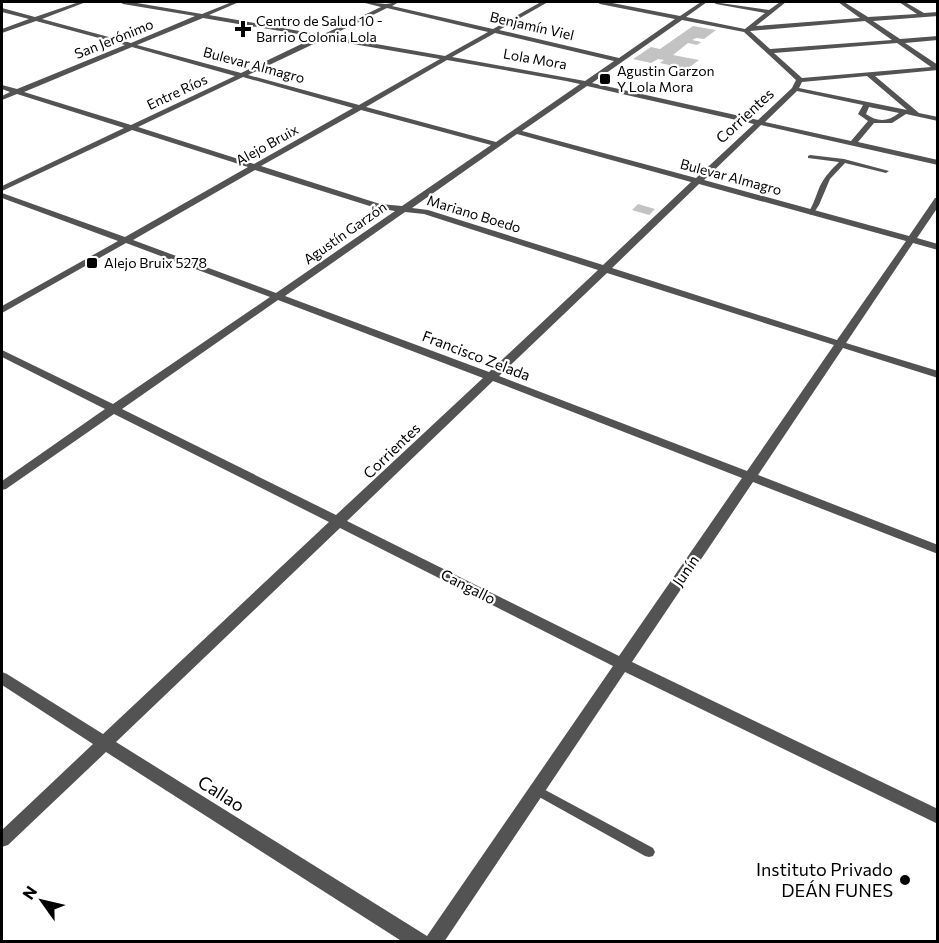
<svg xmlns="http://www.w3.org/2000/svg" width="939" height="943" viewBox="0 0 939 943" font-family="Commissioner,sans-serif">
<rect width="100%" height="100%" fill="#fff"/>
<path fill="#c3c3c3" d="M693,26L716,30L704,39L696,38L692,40L701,42L697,45L688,43L673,55L699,60L687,69L660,63L664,60L658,59L651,63L633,59L651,47L660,49Z
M638,204L655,209L649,215L632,210Z"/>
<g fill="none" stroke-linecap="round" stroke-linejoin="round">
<path fill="#535353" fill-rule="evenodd" d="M810,155L844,159L889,171L886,173L845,163L830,179L819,205L813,214L811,215L808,213C814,204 816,195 820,186C825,176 832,169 839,162L808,158V156Z
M536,785L653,848L655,852L653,856L649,857L645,856L532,793L530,790L532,787Z"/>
<path fill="#535353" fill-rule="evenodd" d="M79,2H86L42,19L131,43L195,16L123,4L120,2H131L202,14L232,2H239L209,15L322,35L381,7L365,3L364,2L386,4L399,2L392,6L493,29L541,2H548L499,30L619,58L675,19L600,4L597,2H607L680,16L701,2H707L686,17L745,29L765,13L716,4L713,2L769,10L780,2H786L756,26L860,18L838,2H844L868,17L917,14L899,2H905L924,13L938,12V16L873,21L900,39L938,36V40L905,43L938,65V70L875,76L919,113L938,117V121L906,114L892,123H874L858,142L938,160V165L761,125L704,180L909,236L935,198H938V207L917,238L938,244V250L913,243L846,343L938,371V378L843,348L758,475L938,545V554L753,482L632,662L938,809V824L625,672L444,942H403L106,752L8,845L2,847V830L93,744L2,685V672L7,674L103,734L329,522L114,414L6,489L2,490V481L105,409L2,357V350L113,404L270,297L126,243L2,313V306L118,241L2,198V193L125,237L248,167L132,130L2,191V186L124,128L17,94L2,100V96L10,92L2,89V85L17,89L125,45L36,21L2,33V29L29,19L2,12V8L35,17ZM387,8L488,32L445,56L330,36ZM203,18L316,37L241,73L137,45ZM682,20L744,32L796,80L792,88L758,120L592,83ZM865,21L892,40L770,49L750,31ZM495,33L614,61L585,81L452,57ZM324,39L440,59L359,105L248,75ZM897,43L931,67L802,78L774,53ZM132,47L235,76L131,125L24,92ZM447,60L566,81L580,84L496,142L366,107ZM867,76L907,110L799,88L802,82ZM243,77L353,108L254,164L138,127ZM587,86L754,124L696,178L522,131ZM797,91L863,105L858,114L868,121L851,141L765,122ZM869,107L899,113C888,122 877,122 866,114ZM361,110L491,145L402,206L380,204L261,166ZM517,134L691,182L603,265L428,210L412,208ZM255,170L376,208L395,211L276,293L133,240ZM699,184L906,241L837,340L612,268ZM405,212L424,214L598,270L489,372L285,296ZM607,273L834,345L747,471L499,376ZM278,300L483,378L336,515L122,409ZM493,381L742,478L619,656L347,521ZM340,528L613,666L427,936L116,742Z"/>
</g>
<g fill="#000" stroke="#fff" stroke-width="2">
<path d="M240 20h6v6h6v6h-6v6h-6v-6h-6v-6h6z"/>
<rect x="599" y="73" width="12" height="12" rx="3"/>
<rect x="86" y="257" width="12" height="12" rx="3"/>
<circle cx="905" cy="880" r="6"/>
</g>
<g text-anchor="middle" stroke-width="4.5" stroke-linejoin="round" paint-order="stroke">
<g font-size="14" fill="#000" stroke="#fff" text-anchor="start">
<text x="256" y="26">Centro de Salud 10 -<tspan x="256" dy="16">Barrio Colonia Lola</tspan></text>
<text x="617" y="76">Agustin Garzon<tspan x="617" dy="16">Y Lola Mora</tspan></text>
<text x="104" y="268">Alejo Bruix 5278</text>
</g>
<g font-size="14" fill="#000" stroke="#fff">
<text transform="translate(532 26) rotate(13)" y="5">Benjamín Viel</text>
<text transform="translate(114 39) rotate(-22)" y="5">San Jerónimo</text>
<text transform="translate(535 59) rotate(10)" y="5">Lola Mora</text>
<text transform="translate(254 65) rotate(15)" y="5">Bulevar Almagro</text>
<text transform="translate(177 92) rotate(-25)" y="5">Entre Ríos</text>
<text transform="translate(267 145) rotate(-29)" y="5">Alejo Bruix</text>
<text transform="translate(731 177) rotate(15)" y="5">Bulevar Almagro</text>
<text transform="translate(474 214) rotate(17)" y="5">Mariano Boedo</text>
<text transform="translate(345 233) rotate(-35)" y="5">Agustín Garzón</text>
</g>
<g font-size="15" fill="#000" stroke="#fff">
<text transform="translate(745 116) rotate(-43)" y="5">Corrientes</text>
<text transform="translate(476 356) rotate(21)" y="5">Francisco Zelada</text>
<text transform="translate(392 451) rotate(-44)" y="5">Corrientes</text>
<text transform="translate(686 571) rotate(-55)" y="5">Junín</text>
<text transform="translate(468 587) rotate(27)" y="5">Cangallo</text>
</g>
<g font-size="18" fill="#000" stroke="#fff">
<text transform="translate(221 794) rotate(32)" y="6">Callao</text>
</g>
<g font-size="18" fill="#000" stroke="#fff" text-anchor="end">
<text x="893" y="876">Instituto Privado<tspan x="893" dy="21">DEÁN FUNES</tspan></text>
</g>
</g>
<rect width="939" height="943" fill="none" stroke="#000000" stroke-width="6"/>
<g transform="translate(42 901) rotate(304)" stroke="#ffffff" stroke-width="4.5" paint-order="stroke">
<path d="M0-4.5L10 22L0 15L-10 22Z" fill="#000000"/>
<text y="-9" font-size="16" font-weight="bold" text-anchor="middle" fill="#000000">N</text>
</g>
</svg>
